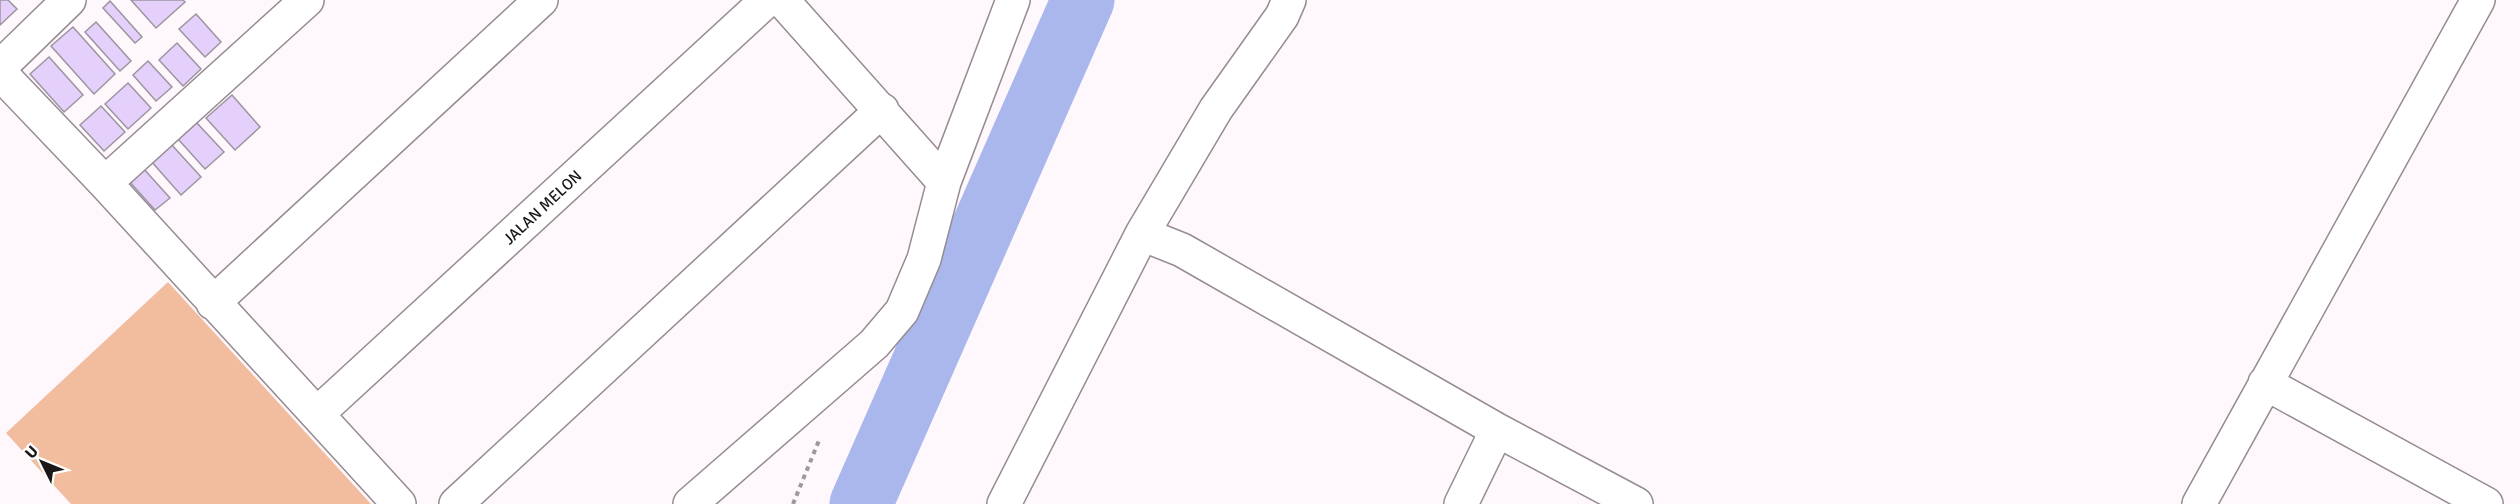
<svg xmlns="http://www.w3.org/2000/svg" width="2520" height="504" viewBox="0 0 2520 504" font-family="Signika,sans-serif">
<rect width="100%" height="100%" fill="#fef7fb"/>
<path fill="#f2bc9e" d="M168,282L371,504H71L6,433Z"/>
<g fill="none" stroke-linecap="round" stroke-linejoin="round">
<path stroke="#a9b7ed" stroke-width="63" d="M861,504L1083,0"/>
</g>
<path fill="#e5d0fb" stroke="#9b95a0" stroke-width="1.5" d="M0,0H8L17,9L0,25Z
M131,0H183L185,2L156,28Z
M110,1L142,37L135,43L103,8Z
M196,14L221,42L205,57L179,29Z
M96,22L131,61L120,71L85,32Z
M73,27L115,74L94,94L51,46Z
M177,43L201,69L183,86L159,60Z
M49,57L83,95L64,112L30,74Z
M148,61L172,87L156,101L133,75Z
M128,83L151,108L128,129L105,104Z
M232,95L260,127L235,150L206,118Z
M101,106L125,132L104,151L80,125Z
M196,122L224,152L205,169L178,139Z
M171,144L201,177L181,195L151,161Z
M142,167L170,198L155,210L128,180Z"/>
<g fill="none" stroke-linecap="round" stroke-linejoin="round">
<g stroke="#968b92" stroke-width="36">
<path id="minor" d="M782,0L944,182
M0,67L69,0
M0,73L105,183L399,504
M105,183L307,0
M1142,234L1216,109L1282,16L1289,0
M213,303L541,0
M2265,383L2486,504
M317,414L767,0
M456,504L882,110
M690,504L874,344L902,311L924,259L944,182L1013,0
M1004,504L1142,234L1182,250L1497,430L1636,504
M1461,504L1497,430
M2199,504L2478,0"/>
</g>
<path stroke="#9d989b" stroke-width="4" stroke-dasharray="4.5 4.5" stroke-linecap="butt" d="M793,504L820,438"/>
<use href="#minor" stroke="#fff" stroke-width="33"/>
</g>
<g text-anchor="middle" stroke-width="4.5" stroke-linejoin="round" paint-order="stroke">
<g font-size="16" fill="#1b1719" stroke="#fff">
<text transform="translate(542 207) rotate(-43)" y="6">JALAN MELON</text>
</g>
</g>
<g transform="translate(42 462) rotate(313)" stroke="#ffffff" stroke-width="4.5" paint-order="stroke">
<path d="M0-4.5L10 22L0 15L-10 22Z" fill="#1b1719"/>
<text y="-9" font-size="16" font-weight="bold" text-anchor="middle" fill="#1b1719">U</text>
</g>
</svg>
